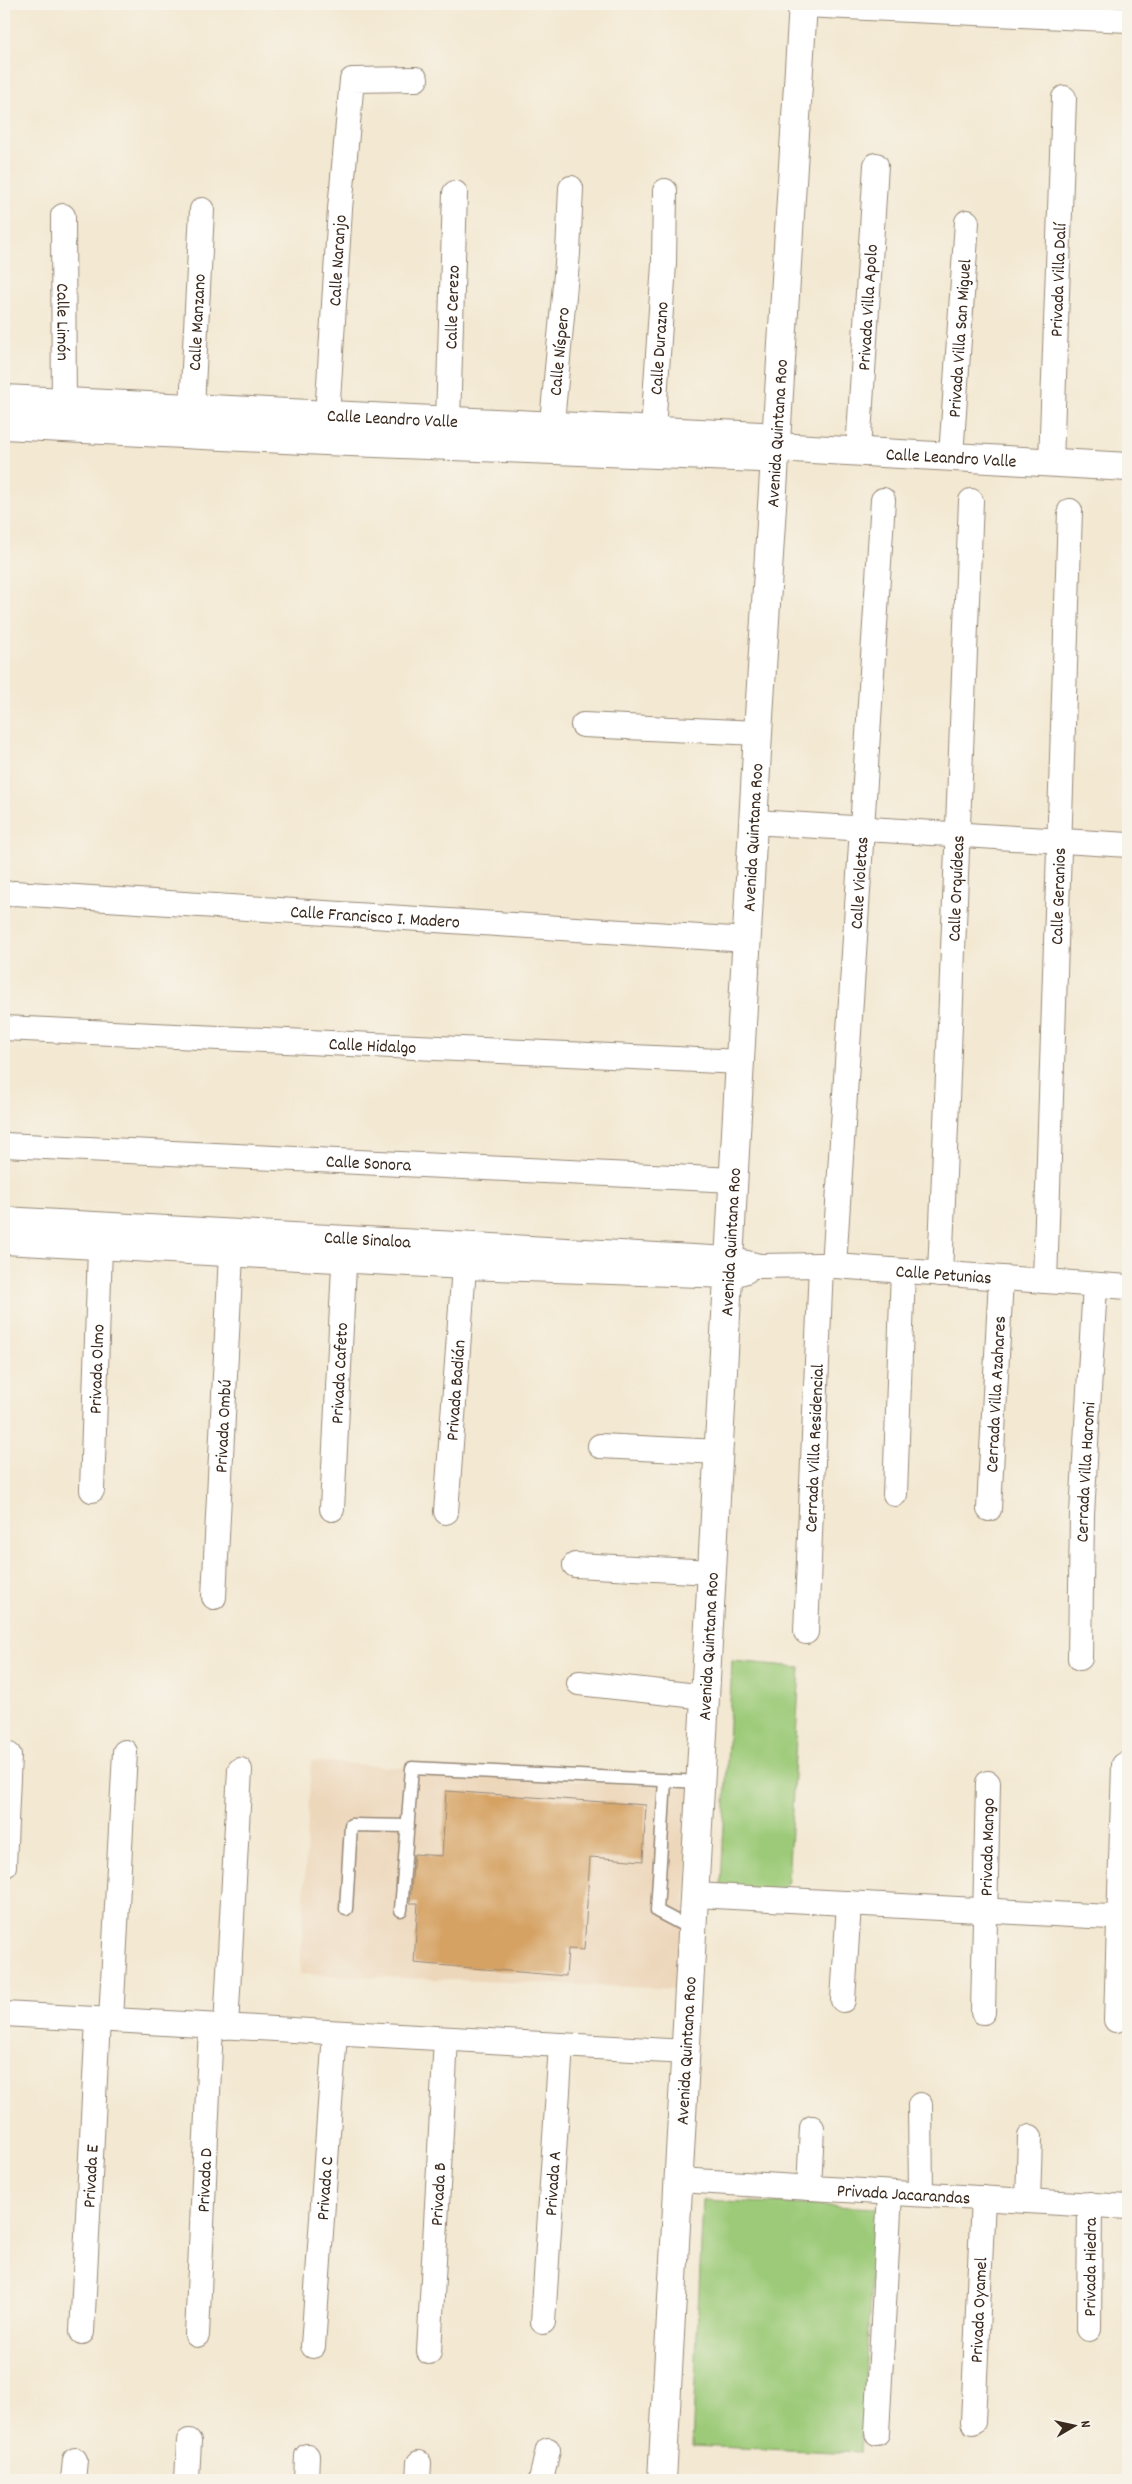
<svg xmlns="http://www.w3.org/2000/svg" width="1132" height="2484" viewBox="0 0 1132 2484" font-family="Dekko,sans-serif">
<rect width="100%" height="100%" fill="#f7f3e8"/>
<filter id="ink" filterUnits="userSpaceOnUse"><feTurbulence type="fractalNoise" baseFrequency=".02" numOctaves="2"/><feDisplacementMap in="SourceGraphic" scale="10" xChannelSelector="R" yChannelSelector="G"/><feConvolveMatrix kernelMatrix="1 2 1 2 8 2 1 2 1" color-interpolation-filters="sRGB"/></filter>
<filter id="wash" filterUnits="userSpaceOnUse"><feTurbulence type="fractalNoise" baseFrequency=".0096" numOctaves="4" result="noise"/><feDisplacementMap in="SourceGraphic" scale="20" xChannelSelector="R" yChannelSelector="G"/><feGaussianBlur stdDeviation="1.12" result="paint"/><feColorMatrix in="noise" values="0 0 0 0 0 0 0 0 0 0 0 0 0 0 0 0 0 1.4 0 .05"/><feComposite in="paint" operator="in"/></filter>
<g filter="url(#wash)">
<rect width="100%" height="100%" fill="#f3e8d1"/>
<path fill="#edd7bb" d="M311,1761L693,1789L680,1989L300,1974Z"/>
<path fill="#9cca78" stroke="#6c7a4b" d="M732,1661L800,1667L788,1882L780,1890L721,1886Z
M703,2200L876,2208L860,2453L692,2446Z"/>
<g id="blocks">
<path fill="#d5a264" d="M446,1791L646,1805L643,1861L590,1857L584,1950L568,1949L566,1976L414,1963L418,1903H410L414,1854L442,1856Z"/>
</g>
</g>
<g filter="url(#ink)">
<use href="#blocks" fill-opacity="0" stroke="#978978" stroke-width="1"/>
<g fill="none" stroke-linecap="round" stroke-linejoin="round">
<g stroke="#978978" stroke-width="15">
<path id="service" d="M665,1780L657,1911L693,1930
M346,1909L351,1825L408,1826
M401,1910L412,1768L701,1782"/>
</g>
<g stroke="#978978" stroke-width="26">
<g id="minor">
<path d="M803,5L1128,20"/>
<path id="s1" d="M63,216L64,421"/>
<path id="s2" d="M448,421L455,193"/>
<path id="s3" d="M191,427L202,210"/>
<path id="s4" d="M653,430L664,264L665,191"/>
<path id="s5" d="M326,432L340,209L352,80L416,79"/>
<path id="s6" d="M550,443L568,253L571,188"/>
<path id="s7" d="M858,451L876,165"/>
<path id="s8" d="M951,456L967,222"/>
<path id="s9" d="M1051,462L1064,98"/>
<path d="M583,725L758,733"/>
<path d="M754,822L1128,845"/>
<path id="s10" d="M4,895L14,893L747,940"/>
<path id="s11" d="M4,1028L741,1062"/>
<path id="s12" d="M4,1145L734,1180"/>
<path id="s13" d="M4,1219L730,1259L759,1266L821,1265L1128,1287"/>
<path d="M4,1242L464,1267L730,1276L746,1271"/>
<path id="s14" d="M834,1266L883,500"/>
<path id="s15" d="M940,1274L971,501"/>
<path id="s16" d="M1045,1281L1070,511"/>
<path d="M600,1446L719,1452"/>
<path id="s17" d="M92,1490L100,1248"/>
<path d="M895,1494L903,1271"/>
<path id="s18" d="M332,1509L345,1246"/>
<path id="s19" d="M989,1509L1001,1278"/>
<path id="s20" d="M446,1512L464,1267"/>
<path d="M575,1565L713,1572"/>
<path id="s21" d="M214,1597L231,1254"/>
<path id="s22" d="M806,1632L821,1265"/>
<path id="s23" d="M1080,1658L1082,1514L1095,1285"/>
<path d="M579,1683L706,1697"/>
<path d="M4,1866L9,1755"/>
<path d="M695,1895L1128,1918"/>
<path d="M843,2000L849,1903"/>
<path id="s24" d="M983,2012L988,1783"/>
<path d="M4,2014L686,2052"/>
<path d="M111,2020L125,1752"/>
<path d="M1116,2020L1124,1765"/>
<path d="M226,2027L240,1770"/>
<path d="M920,2105L921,2194"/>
<path id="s25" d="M679,2180L1128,2207"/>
<path d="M809,2188L812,2128"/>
<path d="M1028,2201L1030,2137"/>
<path id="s26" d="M543,2322L561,2045"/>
<path id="s27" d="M1089,2329L1090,2204"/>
<path id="s28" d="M82,2332L98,2020"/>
<path id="s29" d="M197,2335L211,2026"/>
<path id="s30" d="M313,2346L335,2033"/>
<path id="s31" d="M429,2352L446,2039"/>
<path id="s32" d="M973,2422L983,2198"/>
<path d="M877,2433L890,2193"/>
<path d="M73,2480L75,2460"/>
<path d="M187,2480L189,2441"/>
<path d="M306,2480L307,2456"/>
<path d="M418,2480L419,2463"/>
<path d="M541,2480L548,2450"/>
</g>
</g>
<g stroke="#978978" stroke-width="30">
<g id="tertiary">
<path id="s33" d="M4,399L761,436L776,447L1128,467"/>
<path d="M4,425L325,441L760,458L776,447"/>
</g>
</g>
<g stroke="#978978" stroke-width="30">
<g id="secondary">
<path id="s34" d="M662,2480L758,733L803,4"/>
</g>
</g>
<use href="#service" stroke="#fff" stroke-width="12"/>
<use href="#minor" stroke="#fff" stroke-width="24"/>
<use href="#tertiary" stroke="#fff" stroke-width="28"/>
<use href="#secondary" stroke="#fff" stroke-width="28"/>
</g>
</g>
<g text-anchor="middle" stroke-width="5" stroke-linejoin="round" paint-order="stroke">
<g font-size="18" fill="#3b2a1e" stroke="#f7f3e8">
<text dy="6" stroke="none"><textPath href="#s5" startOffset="172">Calle Naranjo</textPath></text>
<text dy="6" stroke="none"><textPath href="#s9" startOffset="182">Privada Villa Dalí</textPath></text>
<text dy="6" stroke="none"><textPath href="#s2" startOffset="114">Calle Cerezo</textPath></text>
<text dy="6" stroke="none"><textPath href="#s7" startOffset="144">Privada Villa Apolo</textPath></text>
<text dy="6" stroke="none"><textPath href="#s1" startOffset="106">Calle Limón</textPath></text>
<text dy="6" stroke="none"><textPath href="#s3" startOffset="105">Calle Manzano</textPath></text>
<text dy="6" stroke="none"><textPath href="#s8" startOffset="118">Privada Villa San Miguel</textPath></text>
<text dy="6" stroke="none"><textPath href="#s4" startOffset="82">Calle Durazno</textPath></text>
<text dy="6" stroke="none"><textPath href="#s6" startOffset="92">Calle Níspero</textPath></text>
<text dy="6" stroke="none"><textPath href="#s33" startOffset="389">Calle Leandro Valle</textPath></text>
<text dy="6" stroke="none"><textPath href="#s34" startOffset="2050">Avenida Quintana Roo</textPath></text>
<text dy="6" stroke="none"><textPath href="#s33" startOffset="952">Calle Leandro Valle</textPath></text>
<text dy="6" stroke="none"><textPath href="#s34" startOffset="1645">Avenida Quintana Roo</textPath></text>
<text dy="6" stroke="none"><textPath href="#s14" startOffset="384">Calle Violetas</textPath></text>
<text dy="6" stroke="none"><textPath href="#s15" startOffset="386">Calle Orquídeas</textPath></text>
<text dy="6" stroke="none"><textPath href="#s16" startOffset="385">Calle Geranios</textPath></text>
<text dy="6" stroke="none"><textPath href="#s10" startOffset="372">Calle Francisco I. Madero</textPath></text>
<text dy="6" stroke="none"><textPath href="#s11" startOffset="369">Calle Hidalgo</textPath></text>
<text dy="6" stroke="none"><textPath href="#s12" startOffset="365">Calle Sonora</textPath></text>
<text dy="6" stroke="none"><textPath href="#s13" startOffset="364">Calle Sinaloa</textPath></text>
<text dy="6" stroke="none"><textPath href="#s34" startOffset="1240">Avenida Quintana Roo</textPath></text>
<text dy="6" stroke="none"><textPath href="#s13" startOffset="942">Calle Petunias</textPath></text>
<text dy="6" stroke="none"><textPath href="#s17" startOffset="121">Privada Olmo</textPath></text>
<text dy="6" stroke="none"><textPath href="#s18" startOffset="136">Privada Cafeto</textPath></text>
<text dy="6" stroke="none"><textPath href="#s20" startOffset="122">Privada Badián</textPath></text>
<text dy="6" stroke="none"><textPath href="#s19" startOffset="115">Cerrada Villa Azahares</textPath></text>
<text dy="6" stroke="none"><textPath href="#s21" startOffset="171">Privada Ombú</textPath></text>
<text dy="6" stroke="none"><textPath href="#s22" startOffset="184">Cerrada Villa Residencial</textPath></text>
<text dy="6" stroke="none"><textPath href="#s23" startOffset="186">Cerrada Villa Haromi</textPath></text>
<text dy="6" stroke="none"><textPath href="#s34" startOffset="835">Avenida Quintana Roo</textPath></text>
<text dy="6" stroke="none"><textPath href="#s24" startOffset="165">Privada Mango</textPath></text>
<text dy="6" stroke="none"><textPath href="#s34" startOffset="430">Avenida Quintana Roo</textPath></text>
<text dy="6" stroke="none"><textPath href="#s28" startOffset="156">Privada E</textPath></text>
<text dy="6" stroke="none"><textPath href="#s29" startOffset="155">Privada D</textPath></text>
<text dy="6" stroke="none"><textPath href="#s26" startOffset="139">Privada A</textPath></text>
<text dy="6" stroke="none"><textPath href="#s30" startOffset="158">Privada C</textPath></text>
<text dy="6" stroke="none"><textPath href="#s25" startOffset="225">Privada Jacarandas</textPath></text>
<text dy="6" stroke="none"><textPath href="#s31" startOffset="158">Privada B</textPath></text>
<text dy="6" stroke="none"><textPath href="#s27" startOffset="62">Privada Hiedra</textPath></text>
<text dy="6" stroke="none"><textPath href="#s32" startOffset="112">Privada Oyamel</textPath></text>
</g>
</g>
<rect width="1132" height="2484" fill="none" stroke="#f7f3e8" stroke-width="20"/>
<g transform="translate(1074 2426) rotate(81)" stroke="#f7f3e8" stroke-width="4" paint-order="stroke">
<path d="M0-4L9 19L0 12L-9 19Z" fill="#3b2a1e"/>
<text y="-8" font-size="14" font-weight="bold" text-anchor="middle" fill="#3b2a1e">N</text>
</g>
</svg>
